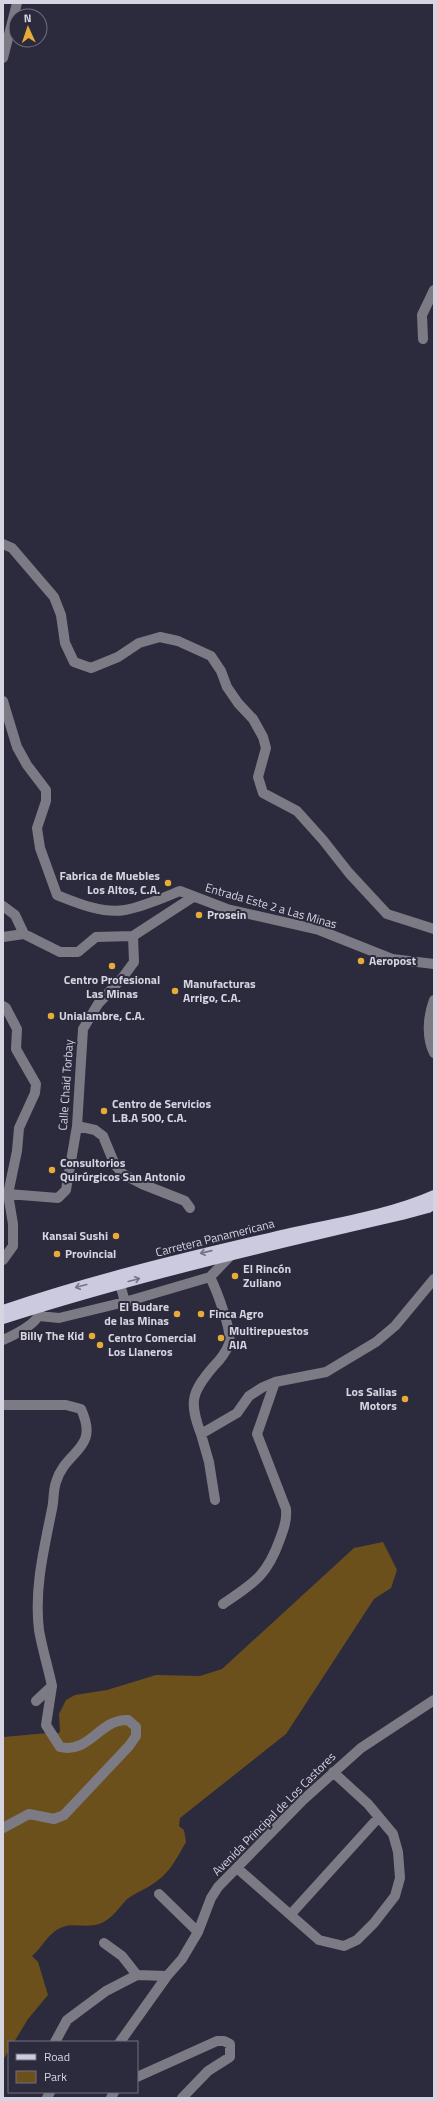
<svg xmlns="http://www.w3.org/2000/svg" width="437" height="2101" viewBox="0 0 437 2101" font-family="'Titillium Web',sans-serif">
<rect width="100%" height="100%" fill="#2c2a3d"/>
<path fill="#6c501c" d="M383,1542L397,1570L391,1588L374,1599L286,1734L180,1818L179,1826L184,1830L186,1842C178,1856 170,1872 157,1881C147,1889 136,1892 126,1900C118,1909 111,1920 99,1924C87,1928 73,1923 63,1927C48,1932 43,1947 32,1956L38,1962L48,1995L28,2019L14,2042H9V2050L3,2060V1737L48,1733L51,1737L60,1732L59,1714L66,1700L75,1695L107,1690L156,1675L200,1676L222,1669L354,1548Z"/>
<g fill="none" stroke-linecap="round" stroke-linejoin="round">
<path stroke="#7c7b85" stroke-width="10" d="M3,58L17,3
M423,339L422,315L434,290
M3,544L12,548L54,597L61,615L65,643L74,662L91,668L118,657L139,643L160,637L178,641L211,656L221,671L227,687L238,703L253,719L263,737L266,748L258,777L263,793L297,811L323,840L349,873L387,914L434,929
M3,701L17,747L27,765L46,790V801L37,828L40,848L57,895C77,903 103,914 125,910C145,906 162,898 180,891L227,909L319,930L392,959L434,964
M3,906L15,915L24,934L60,952H78L96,937L133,936
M3,937L24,934
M434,1000C428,1016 426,1037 434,1053
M3,1006L6,1008L17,1029L16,1049L36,1084L35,1093L19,1128L17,1151L8,1194L13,1224V1246L3,1260
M77,1126L95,1130L103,1136L115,1165L123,1174L142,1184L185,1201L190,1208
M8,1194L58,1198L66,1190L77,1126L83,1029L98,1004L123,977L134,962L133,936L193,897
M233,1253L210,1277C216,1289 233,1332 229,1344C226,1352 219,1361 213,1367C191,1393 189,1402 201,1434L237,1413L249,1396L263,1387L275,1382L326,1372L376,1342L395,1326L434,1279
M120,1284L125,1302
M39,1316L59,1318L125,1302L210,1277
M3,1340C14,1335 40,1323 40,1310
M3,1405H66L81,1409C100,1450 66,1449 56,1482C53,1491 54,1501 52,1509C44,1549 34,1589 39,1630C42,1648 48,1667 52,1686L36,1701
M201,1434L209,1462L215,1500
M223,1604C254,1583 267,1576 280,1539C284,1528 287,1520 286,1509L257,1434L275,1382
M3,1828L29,1814L54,1819L64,1815L129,1746L136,1736V1727L128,1720C99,1719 90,1754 60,1747L46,1725L52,1686
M237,1868L319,1940L344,1946L357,1940L374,1923L395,1896L400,1878L398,1852L393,1834L368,1804L333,1772
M159,1894L198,1932
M291,1914L379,1817
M104,1943L122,1956L137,1975
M55,2042L67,2020L106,1991L137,1975L167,1976
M120,2042L167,1976L182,1959L198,1932L211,1898L218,1887L303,1800L361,1748L434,1700
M137,2077L217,2041H224L230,2044V2057L208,2071L182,2098
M47,2098L50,2092
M111,2098L114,2092"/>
<path stroke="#cccadf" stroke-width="10" d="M3,1310C91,1280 182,1258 273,1237C323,1225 387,1216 434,1195
M3,1319C134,1277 268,1246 402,1215L428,1208L434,1204"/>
</g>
<defs><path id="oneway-shaft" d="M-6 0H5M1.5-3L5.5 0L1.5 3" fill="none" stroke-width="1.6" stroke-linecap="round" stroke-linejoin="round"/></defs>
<g stroke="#747286">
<use href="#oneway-shaft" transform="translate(206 1252) rotate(167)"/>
<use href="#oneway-shaft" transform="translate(134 1280) rotate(-15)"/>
<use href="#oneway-shaft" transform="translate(81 1286) rotate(165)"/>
</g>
<g fill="#e6ac36" stroke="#2c2a3d" stroke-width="1.5">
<circle cx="168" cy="883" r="4"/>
<circle cx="199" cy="915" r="4"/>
<circle cx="361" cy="961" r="4"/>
<circle cx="112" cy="966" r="4"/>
<circle cx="175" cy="991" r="4"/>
<circle cx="51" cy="1016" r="4"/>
<circle cx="104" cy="1111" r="4"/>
<circle cx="52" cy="1170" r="4"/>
<circle cx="116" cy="1236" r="4"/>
<circle cx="57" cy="1254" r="4"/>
<circle cx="235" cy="1276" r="4"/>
<circle cx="177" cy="1314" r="4"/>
<circle cx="201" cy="1314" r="4"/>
<circle cx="92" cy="1336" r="4"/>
<circle cx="221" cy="1338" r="4"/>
<circle cx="100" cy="1345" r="4"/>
<circle cx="405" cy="1399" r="4"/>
</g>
<g text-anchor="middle" stroke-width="4" stroke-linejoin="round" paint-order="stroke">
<g font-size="12" font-weight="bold" fill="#d5d4e0" stroke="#2c2a3d" text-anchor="start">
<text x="160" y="880" text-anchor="end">Fabrica de Muebles<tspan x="160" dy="14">Los Altos, C.A.</tspan></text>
<text x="207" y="919">Prosein</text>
<text x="369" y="965">Aeropost</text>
<text x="112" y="984" text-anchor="middle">Centro Profesional<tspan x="112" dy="14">Las Minas</tspan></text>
<text x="183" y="988">Manufacturas<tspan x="183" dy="14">Arrigo, C.A.</tspan></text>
<text x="59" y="1020">Unialambre, C.A.</text>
<text x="112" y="1108">Centro de Servicios<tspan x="112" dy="14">L.B.A 500, C.A.</tspan></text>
<text x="60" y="1167">Consultorios<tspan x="60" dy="14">Quirúrgicos San Antonio</tspan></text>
<text x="108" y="1240" text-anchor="end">Kansai Sushi</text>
<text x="65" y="1258">Provincial</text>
<text x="243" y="1273">El Rincón<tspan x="243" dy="14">Zuliano</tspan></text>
<text x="169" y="1311" text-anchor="end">El Budare<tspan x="169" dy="14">de las Minas</tspan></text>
<text x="209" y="1318">Finca Agro</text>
<text x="229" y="1335">Multirepuestos<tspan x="229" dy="14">AIA</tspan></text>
<text x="84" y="1340" text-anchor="end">Billy The Kid</text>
<text x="108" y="1342">Centro Comercial<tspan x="108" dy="14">Los Llaneros</tspan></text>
<text x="397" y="1396" text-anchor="end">Los Salias<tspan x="397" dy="14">Motors</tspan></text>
</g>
<g font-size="12" fill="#d5d4e0" stroke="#2c2a3d">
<text transform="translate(271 906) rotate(16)" y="4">Entrada Este 2 a Las Minas</text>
<text transform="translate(66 1085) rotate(-86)" y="4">Calle Chaid Torbay</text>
<text transform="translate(215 1238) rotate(-14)" y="4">Carretera Panamericana</text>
<text transform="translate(274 1814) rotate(-45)" y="4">Avenida Principal de Los Castores</text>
</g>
</g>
<rect width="437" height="2101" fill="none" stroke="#d5d4e0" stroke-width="8"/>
<rect x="8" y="2041" width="130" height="52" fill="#2c2a3d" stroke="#706e7e"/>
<rect x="16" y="2054" width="20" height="6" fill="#cccadf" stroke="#706e7e"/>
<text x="44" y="2061" font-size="12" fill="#d5d4e0">Road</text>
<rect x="16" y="2071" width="20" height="12" fill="#6c501c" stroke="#706e7e"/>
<text x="44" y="2081" font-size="12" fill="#d5d4e0">Park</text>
<g transform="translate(28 28) rotate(357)"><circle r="19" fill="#2c2a3d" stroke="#706e7e"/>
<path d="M0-3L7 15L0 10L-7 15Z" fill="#e6ac36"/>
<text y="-6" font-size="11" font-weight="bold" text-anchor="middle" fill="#d5d4e0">N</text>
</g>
</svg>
